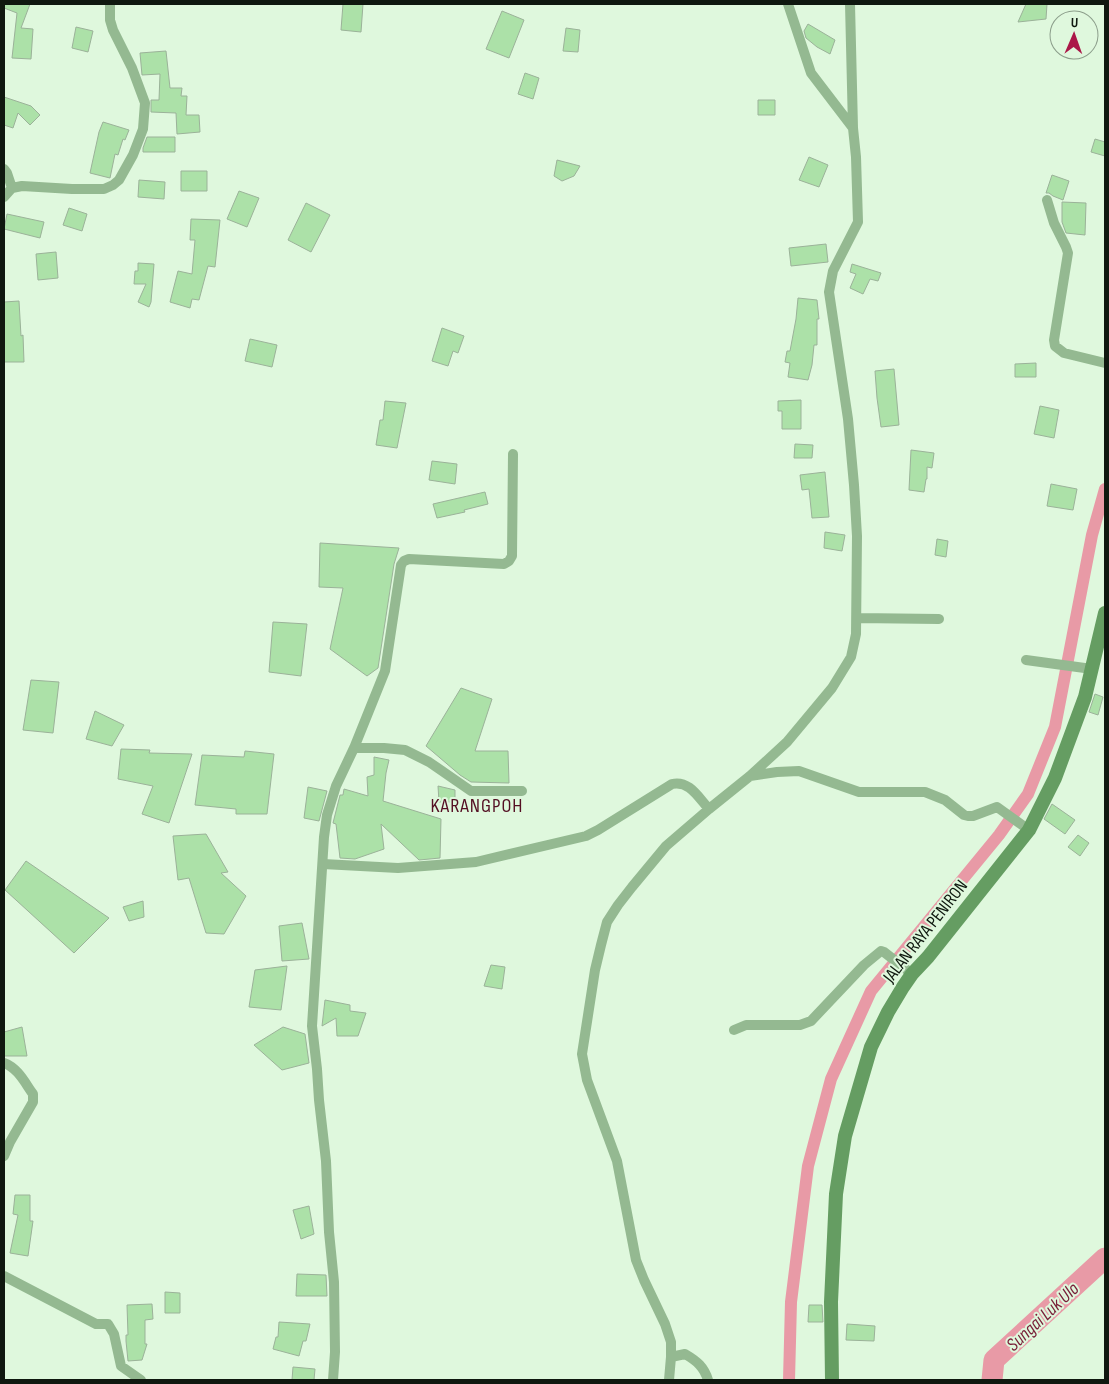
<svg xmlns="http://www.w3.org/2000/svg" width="1109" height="1384" viewBox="0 0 1109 1384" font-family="'Sofia Sans Condensed',sans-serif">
<rect width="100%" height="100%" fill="#dff8dd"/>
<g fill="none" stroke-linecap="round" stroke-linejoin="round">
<path stroke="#e89aa6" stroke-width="12" d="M789,1380L791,1302L808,1166L831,1079L871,991L999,835L1028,794L1055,727L1092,535L1105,489"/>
<path stroke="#e89aa6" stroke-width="21" d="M992,1380L994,1360L1105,1258"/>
</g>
<path fill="#ace1a8" stroke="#9bb299" d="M4,4H30L21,28L33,29L31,59L12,58L17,13L4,8Z
M343,4H363L361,32L341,30Z
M1026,4H1047L1046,19L1018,22Z
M502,11L524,20L509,58L486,49Z
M808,24L835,40L830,54L817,47L806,38L804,31Z
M76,27L93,31L88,52L72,48Z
M566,28L580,30L578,52L563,51Z
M166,51L170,88H182L181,96H187L186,115H199L200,132L177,134L176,113L151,112V100H159L160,74L142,75L140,53Z
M525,73L539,78L533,99L518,94Z
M4,97L31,106L40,115L30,125L18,113L13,128L4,125Z
M758,100H775V115H758Z
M103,122L129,130L125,140L123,139L118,155L115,154L110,178L90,173L99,132Z
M147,137H175V152H143V148Z
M1095,139L1105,142V156L1091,152Z
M809,157L828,165L819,187L799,180Z
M557,160L580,166L574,176L562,181L554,176Z
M181,171H207V191H181Z
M1052,175L1069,181L1063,200L1053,196L1049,193H1046Z
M139,180L165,182L164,199L138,197Z
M239,191L259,198L247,227L227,219Z
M1062,202L1086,203L1085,235L1066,233L1062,222Z
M306,203L330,215L311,252L288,240Z
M69,208L87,214L82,231L63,225Z
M7,214L44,222L40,238L4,229Z
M191,219L220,220L215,267L208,266L199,300L192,299L190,308L170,302L178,271L192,274L195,240H190Z
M826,244L828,262L791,266L789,248Z
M56,252L58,278L38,280L36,254Z
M138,263L154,264L151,302L149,307L138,302L146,284H134L135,271H138Z
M852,264L881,273L878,281L870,279L863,294L850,288L856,274L850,272Z
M798,298L817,300L819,319H817V345H814L812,365L808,380L788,377L790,363L785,362L787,351H790L796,319Z
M19,301L21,336L23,335L24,362H4V302Z
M442,328L464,336L458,353L453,351L448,366L432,361Z
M250,339L277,345L272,367L245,361Z
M1036,363V377H1015V364Z
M894,369L899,425L881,427L877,398L875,371Z
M801,400V429H782V411H778V401Z
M385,401L406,403L397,448L376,445L380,420H383Z
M1040,406L1059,410L1054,438L1034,434Z
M795,444L813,445L812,458H794Z
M911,450L934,453L932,468L927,467V479H926L924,492L909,490Z
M432,461L457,464L455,484L429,480Z
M825,472L829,517L812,518L809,489L802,490L800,475Z
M1051,484L1077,489L1073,510L1047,506Z
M485,492L488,504L464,510L465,512L437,518L433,504Z
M825,532L845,535L842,551L824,548Z
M937,539L948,541L946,557L935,555Z
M320,543L399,548L394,564L378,668L367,676L330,649L343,588L319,587Z
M273,622L307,624L301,676L269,672Z
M31,680L59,682L53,733L23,730Z
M461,688L492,699L475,751H508L509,783L471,782L460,775L426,746Z
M1095,694L1103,697L1098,715L1089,712Z
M95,711L124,725L112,746L86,739Z
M121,749L150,750L149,753L192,754L169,823L142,814L153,786L118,779Z
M245,751L274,754L267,814H236V809L195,805L202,755L244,757Z
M374,757L389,760L386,773L383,801L441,819L440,858L419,860L381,824L384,849L355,859L340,858L336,824L333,823L340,795H343L344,789L368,796L367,777L374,775Z
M438,786L455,790V802H439Z
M308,787L327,791L319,821L304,818Z
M1052,804L1075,820L1065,834L1044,819Z
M206,834L228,872L221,873L246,896L224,934L206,933L189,878L178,880L173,836Z
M1078,835L1089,843L1080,856L1068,847Z
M26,861L109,918L74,953L5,890Z
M143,901L144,917L129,921L123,907Z
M302,923L309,959L282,961L279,926Z
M491,965L505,967L502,989L484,986Z
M287,966L281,1010L249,1007L255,970Z
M325,1000L350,1005V1011L366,1013L358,1036H337L336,1018L322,1026Z
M22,1027L27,1056H4V1032Z
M283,1027L305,1034L309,1063L282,1070L254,1045Z
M15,1195H30V1221H33L28,1256L10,1253L18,1215L13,1214Z
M309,1206L314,1234L301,1239L293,1210Z
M297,1274L326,1275L327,1296H296Z
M165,1292L180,1293V1313H165Z
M152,1304L153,1319L145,1320V1344H147L142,1360L128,1361L126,1341V1335H128L127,1305Z
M809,1305H822L823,1322H808Z
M279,1322L310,1324L306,1341H303L299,1356L273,1349L276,1337H278Z
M847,1324L875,1326L874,1341L846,1340Z
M293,1367L315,1369L314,1380H292Z"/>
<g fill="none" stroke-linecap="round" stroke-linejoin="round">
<path stroke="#94b991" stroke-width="10" d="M850,4L853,128
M4,169L7,173L12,188
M4,197L12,188L22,186L72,189H104L113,185L119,180L133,155L143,129L145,103L132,68L113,30L110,20V4
M1047,200L1054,223L1066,247L1068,253L1054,340L1055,346L1064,353L1105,363
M857,618L939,619
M1026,660L1092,669
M354,748H384L405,750L429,762L471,791H522
M750,776L777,772L799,771L859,792H925L945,800L964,815L968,816H973L997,807L1029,830
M323,864L398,868L476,862L586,836L598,830L672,784C689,780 698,797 709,809
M734,1030L746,1025H800L811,1021L864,965L881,951L884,952L912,974
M4,1063C18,1068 25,1083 33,1094V1102L10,1142L4,1156
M4,1276L96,1324H108L114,1334L121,1366L141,1380
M671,1357L685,1354C697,1361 704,1367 708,1380
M333,1380L335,1352L334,1282L329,1232L326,1161L319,1100L317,1069L312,1026L324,837L327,815L336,786L354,748L385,671L401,565L404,561L409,559L504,564L509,561L512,556L513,454
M669,1380L671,1357V1342L665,1324L644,1280L636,1260L617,1161L587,1080L582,1054L595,970L601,945L607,922L618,905L632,887L666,846L709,809L750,776L787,742L832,688L851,657L856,634L857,536L854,485L848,419L829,292L833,271L858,222L856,157L853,128L811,73L788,4"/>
<path stroke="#659d62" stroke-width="14" d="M832,1380L831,1302L836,1194L845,1136L871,1047L888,1012L903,987L912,974L928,957L1029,830L1055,778L1085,697L1105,613"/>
</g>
<g text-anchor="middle" stroke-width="4" stroke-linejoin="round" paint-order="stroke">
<g font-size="18" fill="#0f180f" stroke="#dff8dd">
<text transform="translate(925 931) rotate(-52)" y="6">JALAN RAYA PENIRON</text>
</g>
<g font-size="19" font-style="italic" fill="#781e37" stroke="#dff8dd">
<text transform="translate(1042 1316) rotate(-43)" y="7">Sungai Luk Ulo</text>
</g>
<g font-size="20" letter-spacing="1" fill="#540f23" stroke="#dff8dd">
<text x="477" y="812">KARANGPOH</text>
</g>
</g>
<rect width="1109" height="1384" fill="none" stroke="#0f180f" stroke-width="10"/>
<g transform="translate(1074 35) rotate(2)"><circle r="24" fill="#dff8dd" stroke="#8c9e8b"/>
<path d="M0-4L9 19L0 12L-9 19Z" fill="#ab1748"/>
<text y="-8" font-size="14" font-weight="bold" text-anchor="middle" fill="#0f180f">U</text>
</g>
</svg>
